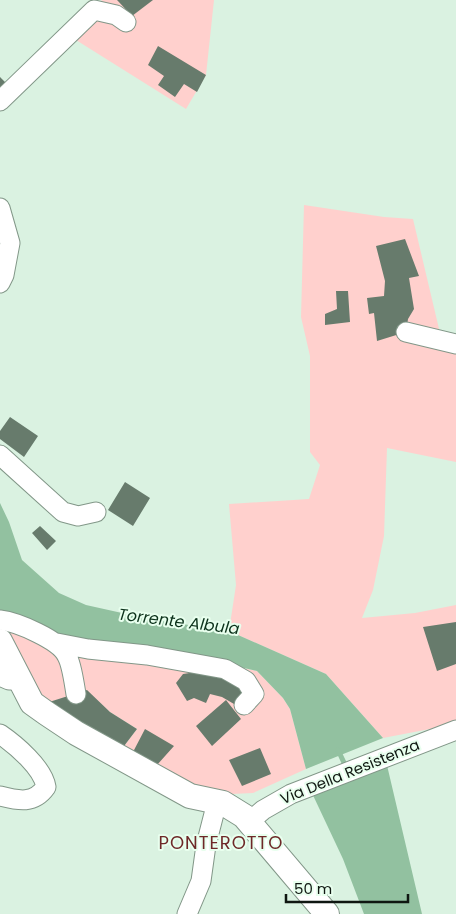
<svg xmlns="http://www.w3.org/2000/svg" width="456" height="914" viewBox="0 0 456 914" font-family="Poppins,sans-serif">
<rect width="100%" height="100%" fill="#daf2e1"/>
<path fill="#ffd0cd" d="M102,0H214L206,75L186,109L68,35L94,10Z
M304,205L384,217L413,219L444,350L456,351V462L387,448L384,536L373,590L362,618L415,613L456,605V724L383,738L326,674L229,631L236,585L229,504L309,499L320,465L310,452V356L301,317Z
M3,620L257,671L283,698L290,709L306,769L253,793L190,796L121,750L137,729L110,712L87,691L46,703L20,661Z"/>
<path fill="#92c1a0" d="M0,503L9,522L22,560L59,593L86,605L149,619L229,631L326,674L383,738L306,769L290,709L283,698L257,671L213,661L63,641L0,611Z
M386,761L422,914H364L343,859L311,791Z"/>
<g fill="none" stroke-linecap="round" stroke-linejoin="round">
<path stroke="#92c1a0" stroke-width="5" d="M338,750L347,769"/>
</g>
<path fill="#677b6c" d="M117,0H153L132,16Z
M158,46L206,75L197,92L184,84L175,97L158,85L164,76L148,65Z
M0,77L6,83L0,88Z
M405,239L419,276L409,278L414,309L408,319L406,332L377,341L374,313L369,314L367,298L384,296L385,281L376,246Z
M336,291H348L350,322L325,325V314L337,309Z
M10,417L38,436L24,457L0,439V431Z
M125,482L150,498L133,526L108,510Z
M40,526L56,541L47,550L32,533Z
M456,622V664L437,671L423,627Z
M203,671L228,676L247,688L234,704L222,697L210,694L206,703L194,698L187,701L176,683L183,674Z
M87,690L110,712L137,729L121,750L46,703Z
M226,700L241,719L212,746L196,726Z
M145,729L174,746L157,765L133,752Z
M260,748L271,774L242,786L229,760Z"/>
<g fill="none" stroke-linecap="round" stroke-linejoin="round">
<g stroke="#829788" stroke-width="21">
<path id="minor" d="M0,101L94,10L116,15L126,22
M0,208L10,243L4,275L0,283
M406,332L456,344
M0,455L63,512L78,516L96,512
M0,620C17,622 60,640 67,656C72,665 74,683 76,694
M57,643L88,649L147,655L225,669L246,681L254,694L244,705
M0,676L9,680H19
M0,734C16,745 43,768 46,787C34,804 19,801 0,796
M249,822L263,810L291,794L456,730
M187,914L201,881L206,845L217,802"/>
</g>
<g stroke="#829788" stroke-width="26">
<path id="major" d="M0,641L32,703L46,713L76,733L190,796L223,803L244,816L327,914"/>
</g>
<use href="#minor" stroke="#fff" stroke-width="19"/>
<use href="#major" stroke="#fff" stroke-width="24"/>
</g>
<g text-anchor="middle" stroke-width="4" stroke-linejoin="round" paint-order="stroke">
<g font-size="15" fill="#0f1711" stroke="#e8ffee">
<text transform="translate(350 772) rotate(-22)" y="5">Via Della Resistenza</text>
</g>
<g font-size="16" font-style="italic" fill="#0c321b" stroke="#e8ffee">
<text transform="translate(179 621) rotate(7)" y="6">Torrente Albula</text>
</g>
<g font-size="18" letter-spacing="1" fill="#6e2828" stroke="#e8ffee">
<text x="221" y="849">PONTEROTTO</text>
</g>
</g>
<path d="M286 894v8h122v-8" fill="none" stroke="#0f1711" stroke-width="2.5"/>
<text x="294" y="894" font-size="15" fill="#0f1711" stroke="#e8ffee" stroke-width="4" paint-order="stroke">50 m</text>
</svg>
